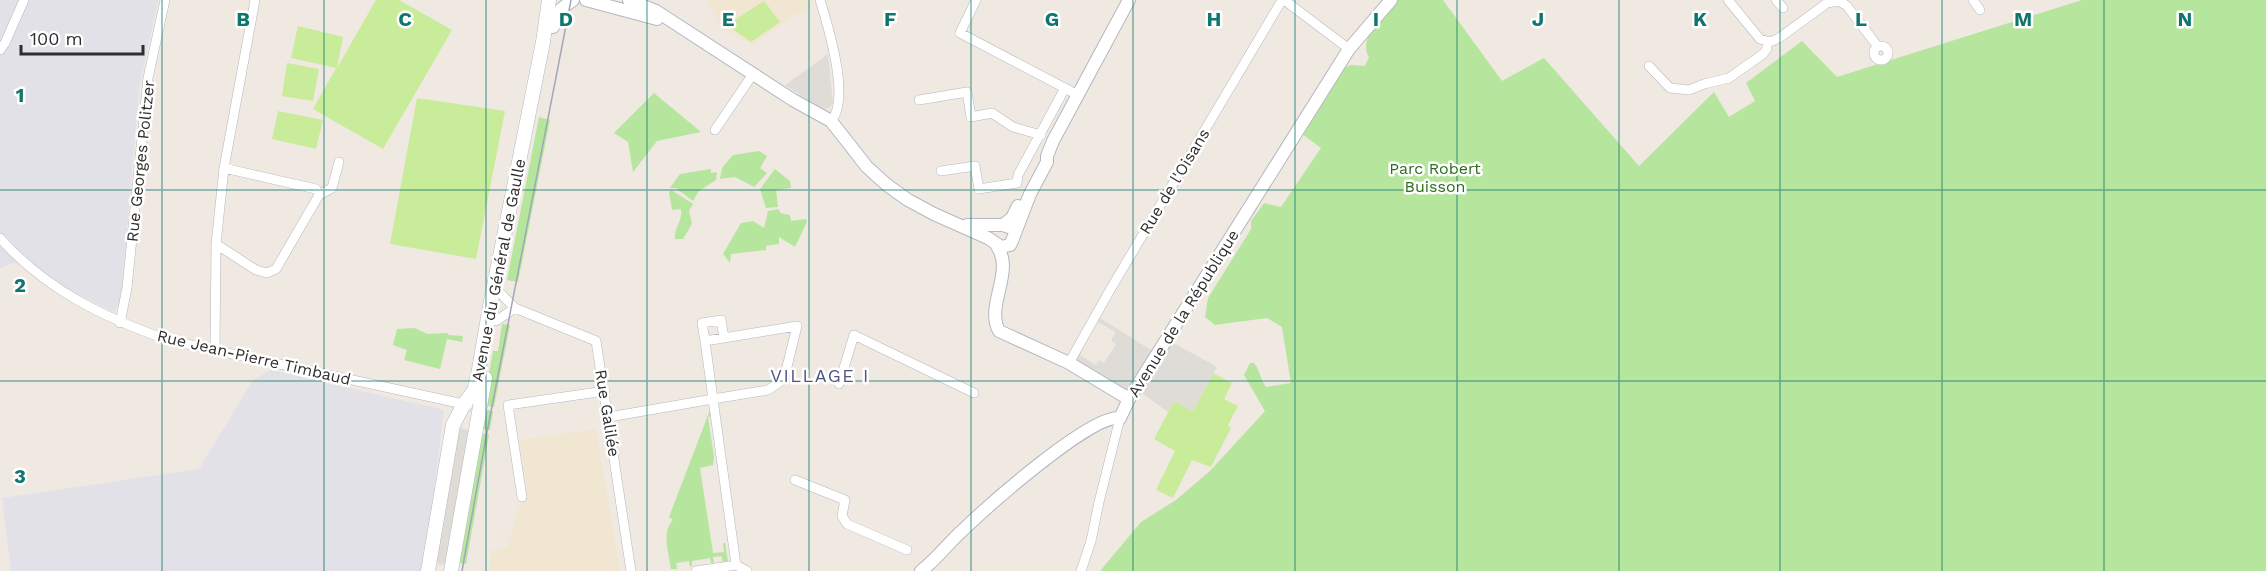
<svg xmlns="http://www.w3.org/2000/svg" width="2266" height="571" viewBox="0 0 2266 571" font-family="'Work Sans',sans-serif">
<rect width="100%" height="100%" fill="#efe9e1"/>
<path fill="#e3e1e8" d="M0,0H158L139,88L121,301L114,312L66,289L29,261L10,264L0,269Z
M271,370L444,410L424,571H11L2,498L199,469L253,380Z"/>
<path fill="#f0e6d1" d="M707,0H806L809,10L794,15L753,45L723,29Z
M596,429L620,571H490L491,551L507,547L520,505L527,497L519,440Z"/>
<path fill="#b6e59e" d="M1396,0H1443L1502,81L1544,58L1639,166L1714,92L1729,117L1755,101L1746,83L1802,41L1837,77L2082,0H2266V571H1100L1141,522L1176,500L1210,471L1265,411L1244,375L1250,363H1254C1260,370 1260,379 1266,387L1291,383L1282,327L1267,318L1215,325L1205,317L1208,298L1251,229V221L1264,203L1281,207L1321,148L1302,134L1343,68L1351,65L1365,66L1369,57C1357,38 1385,14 1396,0Z
M654,93L701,132L657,141L633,172L628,142L614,133Z
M539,117L550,120L518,282L507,280Z
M759,151L767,156L760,168L767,173L754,187L735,177L720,179L722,168L733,155Z
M711,169V173L717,172L716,180L699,191L693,201L676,188H670L680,174Z
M775,169L790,181L791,188L776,190L778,207L766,208L760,189Z
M671,190L693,204L689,211L692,224L683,239H675C674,228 683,220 681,209L672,210L669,192Z
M779,209L780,213L790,215L791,221L806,219L807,222L795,247L779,237V244L766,246V250L731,254L730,263L723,254L741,223L753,221L764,228L768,211Z
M502,324L510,325L494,407L487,406L488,403H484L493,351H498Z
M415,328L427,334L448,333V335L463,336L462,342L447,339L440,369L404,360L407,350L393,345L397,329Z
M486,410L493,411L490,430L479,428Z
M710,410H712L713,416L708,417L714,457L713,465L700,468L713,553L724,552L723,543H725L728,561L723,562L721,556L713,557L714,563H711L710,558L692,561V566L690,567L689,561L676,563L677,569H671C669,554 661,532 673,520L669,517Z
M481,433L489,435L466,564L459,563Z"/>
<path fill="#c9ec9a" d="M376,0H399L452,30L383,149L313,109L336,68L291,58L298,26L343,37L337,68Z
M764,1L780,22L751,42L727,25Z
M287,63L319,69L313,101L282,96Z
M417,98L505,111L476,259L390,244Z
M278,111L323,120L316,149L272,139Z
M1213,373L1232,383L1224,399L1238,406L1228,425L1231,428L1211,467L1192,460L1173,498L1156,490L1175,451L1154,439L1174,401L1193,411Z"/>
<path fill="#dfdcd8" d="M828,54L833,103L829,108L822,109L785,85Z
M1100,318L1154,352L1129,389L1122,390L1078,363L1077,356L1082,347L1083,348L1080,355L1096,365L1099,360L1104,363L1116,344L1111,340L1116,332L1097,322Z
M1170,341L1217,367L1193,411L1174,401L1168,412L1139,391Z
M455,427L473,431L446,564L441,565L436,562Z"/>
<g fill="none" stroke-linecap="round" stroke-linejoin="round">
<g stroke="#b4b7c1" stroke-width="10">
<path id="minor" d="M820,0C828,26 851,99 831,121
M976,0L960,33L1078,95
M1284,0L1349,49
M1728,0L1760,39L1770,42L1779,38L1827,3L1839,1L1847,6L1878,47
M1776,0L1783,8
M1973,0L1980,10
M1874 53a7 7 0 1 1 14 0a7 7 0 1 1-14 0Z
M0,50L5,43L24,0
M1649,66L1670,88L1689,90L1704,84L1729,78L1763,54L1767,49V41
M919,100L967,92L971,117L992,113L1013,127L1041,135
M715,130L753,74
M941,171L975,166L979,189L1017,183
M1017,183L1018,175L1065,88
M319,195L332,188L339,162
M0,238C46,290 105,318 168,340L468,405
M216,244L256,270L267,273L276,269L319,195L316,189L224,168
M493,292L501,294L515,308L596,341L631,571
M496,321L515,308
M120,323L127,288L148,78L165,0
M705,341L702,323L721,320L724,338
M215,350L216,244L224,168L255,0
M1069,363L1110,290L1282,0
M839,384L854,335L974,393
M609,417L713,399L705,341L797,326L784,379L768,390L713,399L736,565L696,571
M795,480L845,500L842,516L847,524L907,550
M522,497L508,405L605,391
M736,565L747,571
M1081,571L1091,541L1099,502L1120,418"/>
</g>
<g stroke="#b4b7c1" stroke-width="14">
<path id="tertiary" d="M586,0L657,19
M629,0L656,11L793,100L831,121L867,167L887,185L908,200L934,214L988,238L1001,247L1010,245L1012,241L1030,194L1047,162V156L1053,141L1129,0
M553,27L561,9L573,0
M967,225H1003L1009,227
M1003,225L1012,218L1018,206
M997,246C1015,272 985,305 999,331L1069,363L1129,399
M921,571C937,559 949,542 964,529C988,506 1091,414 1120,418L1129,399L1349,49L1391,0"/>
</g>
<g stroke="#b4b7c1" stroke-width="15">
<path id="secondary" d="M428,571L453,425L464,404L474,391L478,375L490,306L543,42L549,0
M451,571L485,378"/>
</g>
<use href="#minor" stroke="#fff" stroke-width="9"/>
<use href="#tertiary" stroke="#fff" stroke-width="12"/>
<use href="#secondary" stroke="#fff" stroke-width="14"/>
<path stroke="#a3a6b8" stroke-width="1.5" d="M462,571L487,432L571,0"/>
</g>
<path fill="none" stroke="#0f766e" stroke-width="1.5" stroke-opacity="0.55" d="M162,0V571M324,0V571M486,0V571M647,0V571M809,0V571M971,0V571M1133,0V571M1295,0V571M1457,0V571M1619,0V571M1780,0V571M1942,0V571M2104,0V571M0,190H2266M0,381H2266"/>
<g text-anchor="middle" stroke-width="5" stroke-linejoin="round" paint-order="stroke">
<g font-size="16" fill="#2e2e2e" stroke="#fff">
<text transform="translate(140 161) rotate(-84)" y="6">Rue Georges Politzer</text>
<text transform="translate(1174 181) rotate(-59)" y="6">Rue de l'Oisans</text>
<text transform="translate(498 270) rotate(-79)" y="6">Avenue du Général de Gaulle</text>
<text transform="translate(1183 313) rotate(-58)" y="6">Avenue de la République</text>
<text transform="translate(254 357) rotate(13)" y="6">Rue Jean-Pierre Timbaud</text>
<text transform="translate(608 413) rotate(81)" y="6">Rue Galilée</text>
</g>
<g font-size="16" fill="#2c6e1b" stroke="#fff">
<text x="1435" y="174">Parc Robert<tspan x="1435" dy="18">Buisson</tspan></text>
</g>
<g font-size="18" letter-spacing="1.5" fill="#4d5680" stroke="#fff">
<text x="820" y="382">VILLAGE I</text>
</g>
</g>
<g font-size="20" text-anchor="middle" font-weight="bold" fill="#0f766e" stroke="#fff" stroke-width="5" stroke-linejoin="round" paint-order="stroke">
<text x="243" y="26">B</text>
<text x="405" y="26">C</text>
<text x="566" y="26">D</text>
<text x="728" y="26">E</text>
<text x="890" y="26">F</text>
<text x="1052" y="26">G</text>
<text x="1214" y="26">H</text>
<text x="1376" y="26">I</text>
<text x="1538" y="26">J</text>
<text x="1700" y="26">K</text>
<text x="1861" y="26">L</text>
<text x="2023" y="26">M</text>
<text x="2185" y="26">N</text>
<text x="20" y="102">1</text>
<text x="20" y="292">2</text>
<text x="20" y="483">3</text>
</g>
<path d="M21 45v9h122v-9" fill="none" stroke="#2e2e2e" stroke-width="3"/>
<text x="30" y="45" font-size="18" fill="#2e2e2e" stroke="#ffffff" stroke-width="4.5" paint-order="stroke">100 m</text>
</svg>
